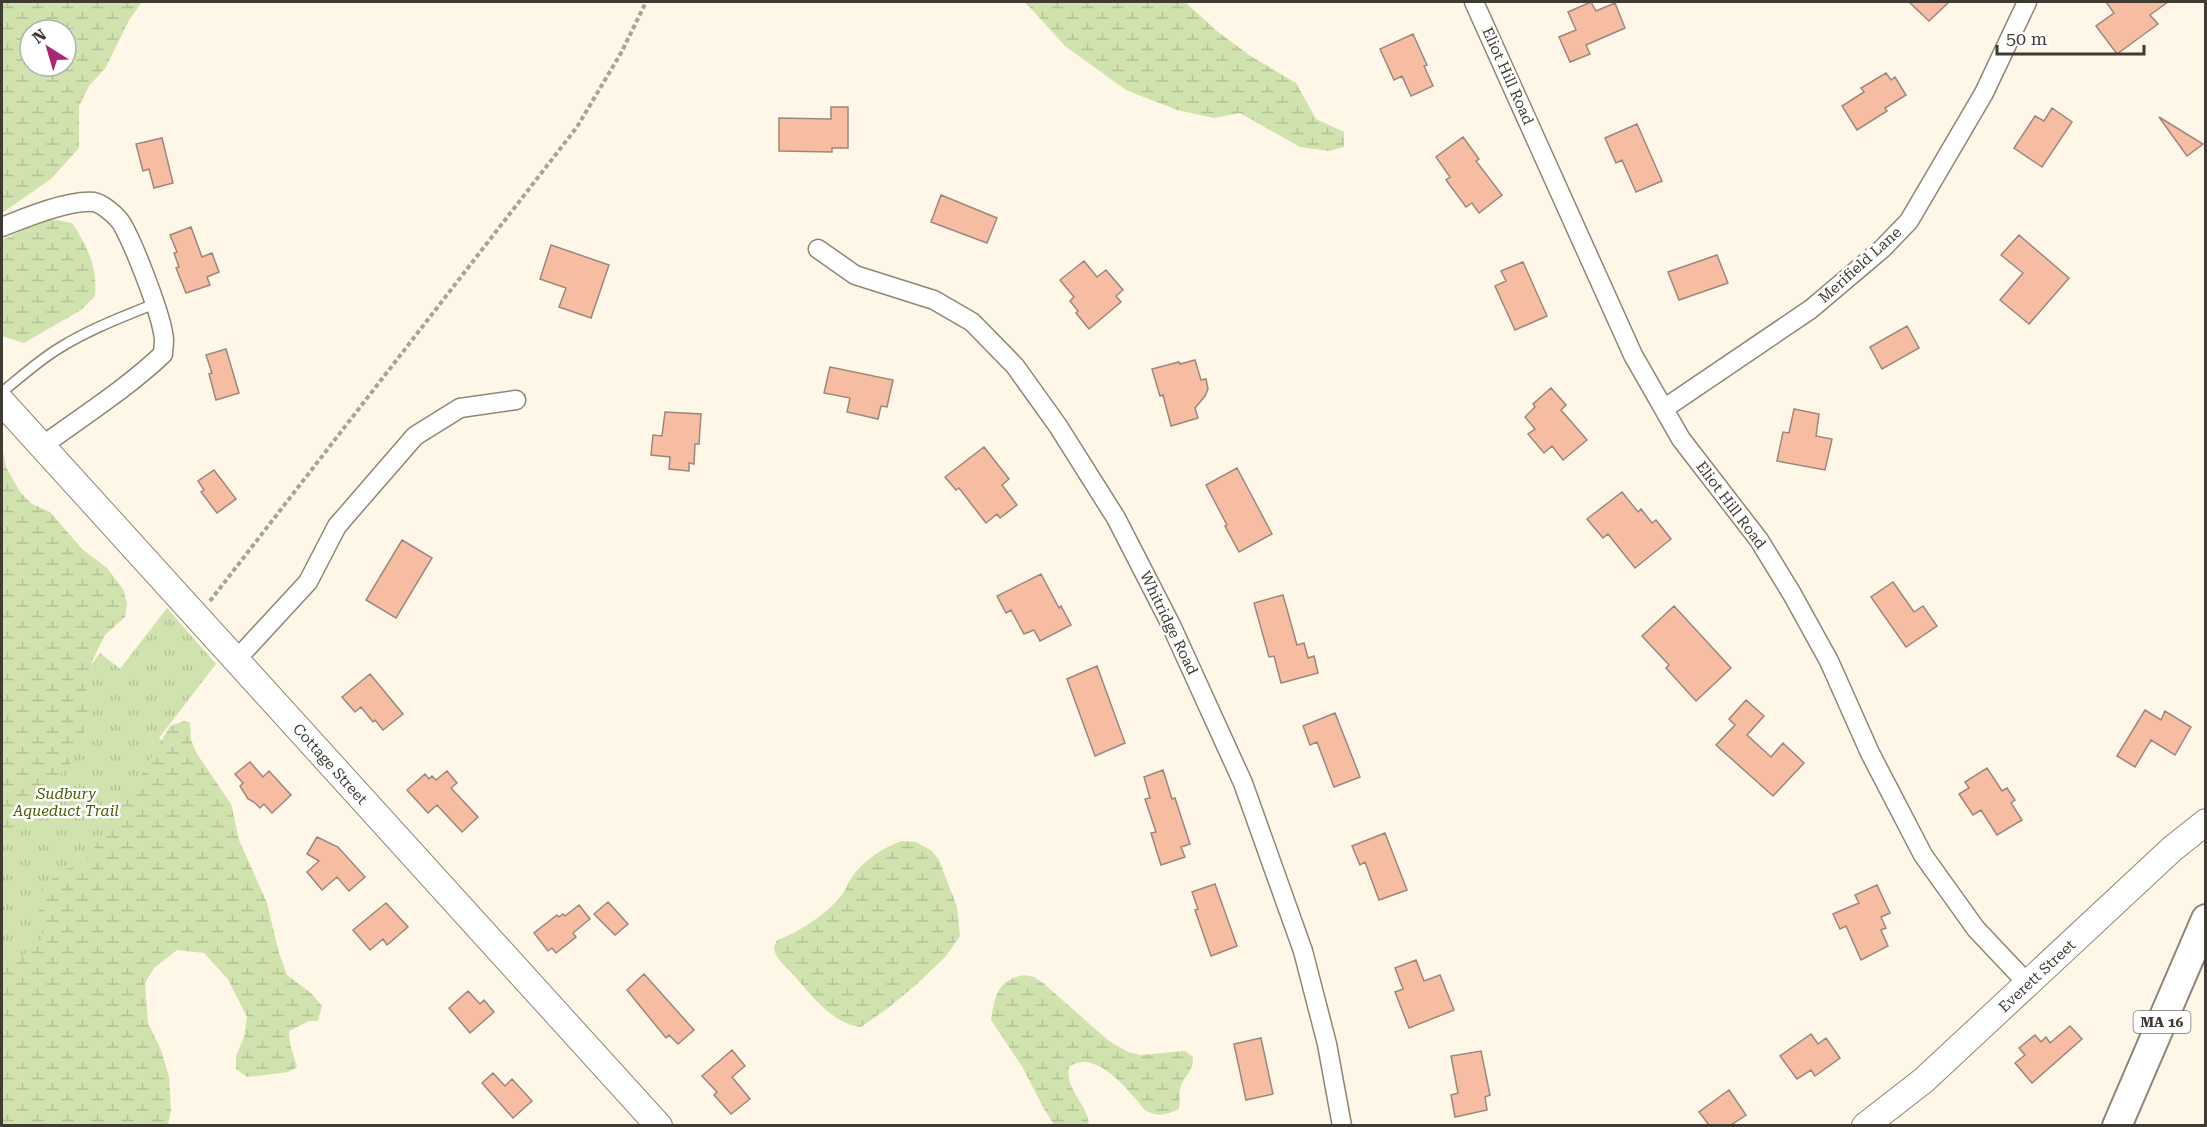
<svg xmlns="http://www.w3.org/2000/svg" width="2207" height="1127" viewBox="0 0 2207 1127" font-family="'Roboto Serif',serif">
<defs>
<pattern id="grass-tufts" width="24" height="20" patternUnits="userSpaceOnUse" patternTransform="scale(1.5)"><rect width="24" height="20" fill="#d0e2ad"/><path d="M3 7l-1-3M5 7V3M7 7l1-3M15 17l-1-3M17 17v-4M19 17l1-3" fill="none" stroke="#b4c395"/></pattern>
<pattern id="wetland-marsh" width="20" height="14" patternUnits="userSpaceOnUse" patternTransform="scale(1.5)"><rect width="20" height="14" fill="#d0e2ad"/><path d="M1 5h8M5 5V1M11 12h8M15 12V8" fill="none" stroke="#b4c395"/></pattern>
</defs>
<rect width="100%" height="100%" fill="#fef6e6"/>
<path fill="url(#grass-tufts)" d="M167,608L216,664L159,738L179,756L2,996V784L100,653L120,669Z"/>
<path fill="url(#wetland-marsh)" fill-rule="evenodd" d="M2,2H142L129,20L106,67L89,86L79,106V148L51,179L2,213ZM30,30H66V66H30Z
M1025,2H1185L1218,32L1252,57L1296,83L1316,119L1344,132V147L1329,151L1300,147L1240,113L1214,118L1177,110L1126,90L1065,46Z
M44,220H57L72,223C87,245 98,268 95,296L81,310L24,343L2,336V240Z
M2,447L6,467L20,492L32,504L50,512L82,549L107,568L123,589L127,603L125,617L105,635L93,659L86,681L88,723L69,766L37,797L26,816L2,837Z
M184,721L190,723L191,740L197,754L231,804L239,840L267,903L278,950L287,975L311,993L322,1006L318,1021H309L289,1031L290,1044L297,1067L288,1072L247,1077L236,1069V1056L244,1037L247,1017L228,979L204,953L177,950L154,968L145,983L148,1023L161,1050L169,1077L171,1110L168,1125H2V963L15,962L40,943L42,928L38,908L42,886L66,869L83,864L131,792L170,726Z
M901,841L916,842L932,851L939,860L957,907L960,936L946,956L917,984L888,1008L861,1027C830,1023 810,993 791,972C785,966 776,959 774,949C774,946 776,943 777,940C799,933 831,911 844,892C847,888 848,883 850,880C862,861 881,849 901,841Z
M1024,975L1034,977L1043,983L1109,1041L1128,1052L1140,1055L1185,1051L1193,1057C1193,1074 1183,1076 1180,1089C1179,1096 1180,1102 1179,1109C1171,1113 1160,1117 1151,1113C1143,1111 1140,1103 1134,1097C1120,1081 1092,1050 1069,1067C1065,1090 1087,1103 1089,1125H1054L1043,1107L1023,1068L991,1020C995,996 997,980 1024,975Z"/>
<path fill="#f7bda2" stroke="#9c877e" stroke-width="1.5" d="M1591,2L1596,11L1615,3L1625,28L1586,45L1590,54L1570,62L1559,37L1576,30L1568,12Z
M1909,2H1949L1929,21Z
M2106,2H2168L2150,15L2158,24L2117,54L2096,26L2114,13Z
M1413,34L1427,65L1424,66L1433,86L1411,96L1402,76L1394,80L1380,49Z
M1886,73L1891,80L1895,77L1906,95L1885,108L1887,111L1857,130L1842,106L1864,92L1861,88Z
M831,107H848V148H832V152L779,151V118L831,119Z
M2052,108L2072,122L2042,167L2014,148L2035,116L2044,121Z
M2159,117L2203,144L2187,156Z
M1637,124L1662,181L1636,192L1622,160L1616,163L1605,138Z
M1463,137L1479,159L1476,161L1502,195L1479,213L1472,203L1466,207L1446,180L1450,177L1436,157Z
M162,138L173,183L154,188L149,169L143,171L136,144Z
M941,195L997,218L987,243L931,222Z
M191,227L202,257L212,253L219,272L207,277L210,285L186,293L176,268L179,267L174,253L177,252L170,235Z
M2019,235L2069,278L2029,324L2000,300L2023,273L2001,255Z
M551,245L609,265L591,318L559,307L566,288L540,279Z
M1717,255L1728,283L1679,300L1668,272Z
M1084,261L1097,277L1106,270L1123,290L1116,296L1121,302L1089,329L1076,313L1078,311L1070,301L1074,297L1060,280Z
M1523,262L1547,316L1515,330L1495,286L1506,281L1501,271Z
M1907,326L1919,348L1882,369L1870,347Z
M226,349L239,393L216,400L209,374L212,373L206,355Z
M1195,360L1201,380L1206,379L1208,389L1205,396L1195,408L1198,418L1171,426L1163,395L1160,396L1152,369L1179,362L1180,364Z
M830,367L893,380L887,407L881,406L878,419L847,412L850,398L824,393Z
M1551,388L1566,405L1561,410L1587,440L1563,460L1552,446L1544,453L1528,434L1535,429L1525,417L1535,407L1533,404Z
M1794,409L1819,414L1816,436L1832,439L1825,470L1777,461L1783,432L1789,433Z
M665,412L701,414L699,444H695L694,464L689,463V471L669,469L670,457L651,455L653,435L662,436Z
M984,447L1009,479L1002,485L1017,505L1000,518L997,514L986,523L959,488L956,490L945,477Z
M1237,468L1272,534L1239,552L1225,526L1227,525L1206,485Z
M214,470L236,499L217,513L201,492L204,490L198,481Z
M1622,492L1638,512L1641,509L1652,523L1656,520L1671,539L1635,568L1608,534L1603,538L1587,519Z
M402,540L432,558L396,618L366,600Z
M1041,574L1059,608L1061,606L1071,625L1040,641L1034,630L1024,634L1011,610L1006,613L997,596Z
M1893,582L1914,612L1923,606L1937,626L1906,647L1871,597Z
M1283,595L1297,645L1304,643L1308,658L1314,656L1318,673L1281,683L1274,656L1269,657L1254,603Z
M1674,606L1731,668L1696,701L1666,668L1669,665L1642,636Z
M1097,666L1125,743L1095,756L1067,679Z
M370,674L403,714L383,730L375,720L373,722L361,707L355,712L342,697Z
M1746,700L1764,716L1747,735L1771,757L1783,743L1804,763L1773,796L1716,745L1735,725L1729,719Z
M2145,710L2161,720L2165,711L2191,727L2175,755L2151,740L2135,767L2117,756Z
M1335,713L1360,777L1334,787L1317,742L1310,745L1303,726Z
M250,762L263,777L269,771L291,795L272,813L264,804L260,808L254,802L248,799L240,786L243,783L235,774Z
M1987,768L2002,791L2007,788L2015,800L2011,803L2022,820L1997,835L1981,810L1973,815L1959,794L1969,788L1965,782Z
M1163,770L1172,799L1175,798L1190,844L1181,847L1185,857L1161,865L1151,833L1156,832L1145,799L1150,798L1144,777Z
M447,771L457,783L451,788L478,817L462,832L437,805L428,813L407,790L425,774L429,779L432,776L436,780Z
M1385,833L1407,890L1379,900L1365,862L1360,865L1352,846Z
M317,837L338,847L365,877L349,891L337,877L322,890L307,872L319,861L307,854Z
M1215,884L1237,946L1211,956L1195,910L1198,909L1192,892Z
M1877,885L1890,913L1881,917L1886,928L1881,930L1888,946L1861,960L1846,926L1840,929L1833,914L1859,903L1855,895Z
M608,902L628,924L615,935L594,914Z
M386,903L408,927L387,945L383,939L370,950L353,930Z
M579,905L590,919L573,933L576,937L556,953L552,948L548,951L534,933L557,915L559,917L563,914L565,916Z
M1416,960L1424,981L1440,975L1454,1010L1409,1028L1395,992L1403,989L1395,968Z
M644,974L694,1030L678,1044L669,1035L666,1038L627,990Z
M468,991L480,1004L484,1000L494,1012L470,1033L449,1008Z
M2070,1026L2082,1039L2032,1083L2015,1063L2025,1055L2019,1048L2035,1035L2041,1042L2046,1037L2050,1043Z
M1811,1034L1818,1044L1826,1038L1840,1058L1815,1076L1811,1070L1797,1079L1780,1056Z
M1261,1038L1273,1094L1246,1100L1234,1044Z
M732,1050L745,1066L732,1077L750,1099L731,1114L714,1095L717,1092L702,1076Z
M1481,1051L1490,1095L1485,1097L1487,1110L1455,1117L1451,1095L1458,1093L1451,1056Z
M493,1073L505,1086L512,1079L532,1101L513,1118L482,1083Z
M1729,1090L1746,1115L1731,1125H1709L1699,1112Z"/>
<g fill="none" stroke-linecap="round" stroke-linejoin="round">
<g stroke="#908675" stroke-width="12">
<path id="lane" d="M2,392C21,377 39,360 61,347C90,329 122,317 154,304"/>
</g>
<g stroke="#908675" stroke-width="21">
<path id="street" d="M1474,2L1633,355L1681,439L1759,540L1792,594L1829,661L1870,753L1923,855L1976,929L2029,985
M2,227C24,218 70,199 94,202C103,204 117,216 122,224C134,245 163,318 164,340C164,345 163,350 163,354C126,389 83,416 42,446
M818,249L855,275L934,300L972,322L1015,366L1058,426L1116,518L1171,625L1243,783L1303,951L1327,1044L1342,1126
M1665,408L1811,309L1882,249L1909,221L1984,93L2027,2
M236,660L308,582L337,526L415,436L460,408L516,400"/>
</g>
<g stroke="#908675" stroke-width="28">
<path id="secondary" d="M2,402L659,1126
M1865,1126L1924,1080L2172,849L2206,822"/>
</g>
<g stroke="#908675" stroke-width="32">
<path id="primary" d="M2117,1126L2206,919"/>
</g>
<path stroke="#a9a396" stroke-width="4" stroke-dasharray="4.5 3" stroke-linecap="butt" d="M210,601L577,127L621,53L646,2"/>
<use href="#lane" stroke="#fff" stroke-width="9"/>
<use href="#street" stroke="#fff" stroke-width="18"/>
<use href="#secondary" stroke="#fff" stroke-width="26"/>
<use href="#primary" stroke="#fff" stroke-width="28"/>
</g>
<g text-anchor="middle" stroke-width="5" stroke-linejoin="round" paint-order="stroke">
<rect fill="#fff" stroke="#797670" stroke-width="1.5" x="2133.5" y="1011" width="57" height="22" rx="4.5"/>
<g font-size="14" font-weight="bold" fill="#3f3b33">
<text x="2162" y="1027">MA 16</text>
</g>
<g font-size="15" fill="#3f3b33" stroke="#fff">
<text transform="translate(1508 76) rotate(66)" y="5">Eliot Hill Road</text>
<text transform="translate(1860 265) rotate(-42)" y="5">Merifield Lane</text>
<text transform="translate(1731 505) rotate(53)" y="5">Eliot Hill Road</text>
<text transform="translate(1169 623) rotate(64)" y="5">Whitridge Road</text>
<text transform="translate(330 764) rotate(48)" y="5">Cottage Street</text>
<text transform="translate(2037 976) rotate(-43)" y="5">Everett Street</text>
</g>
<g font-size="15" font-style="italic" fill="#495c03" stroke="#fff">
<text x="66" y="799">Sudbury<tspan x="66" dy="17">Aqueduct Trail</tspan></text>
</g>
</g>
<rect width="2207" height="1127" fill="none" stroke="#3f3b33" stroke-width="6"/>
<g transform="translate(48 48) rotate(323)"><circle r="28" fill="#ffffff" stroke="#b2b1ad" stroke-width="1.5"/>
<path d="M0-4.5L10 22L0 15L-10 22Z" fill="#a92774"/>
<text y="-9" font-size="16" font-weight="bold" text-anchor="middle" fill="#3f3b33">N</text>
</g>
<path d="M1997 45v9h147v-9" fill="none" stroke="#3f3b33" stroke-width="3"/>
<text x="2006" y="45" font-size="18" fill="#3f3b33" stroke="#ffffff" stroke-width="4.5" paint-order="stroke">50 m</text>
</svg>
